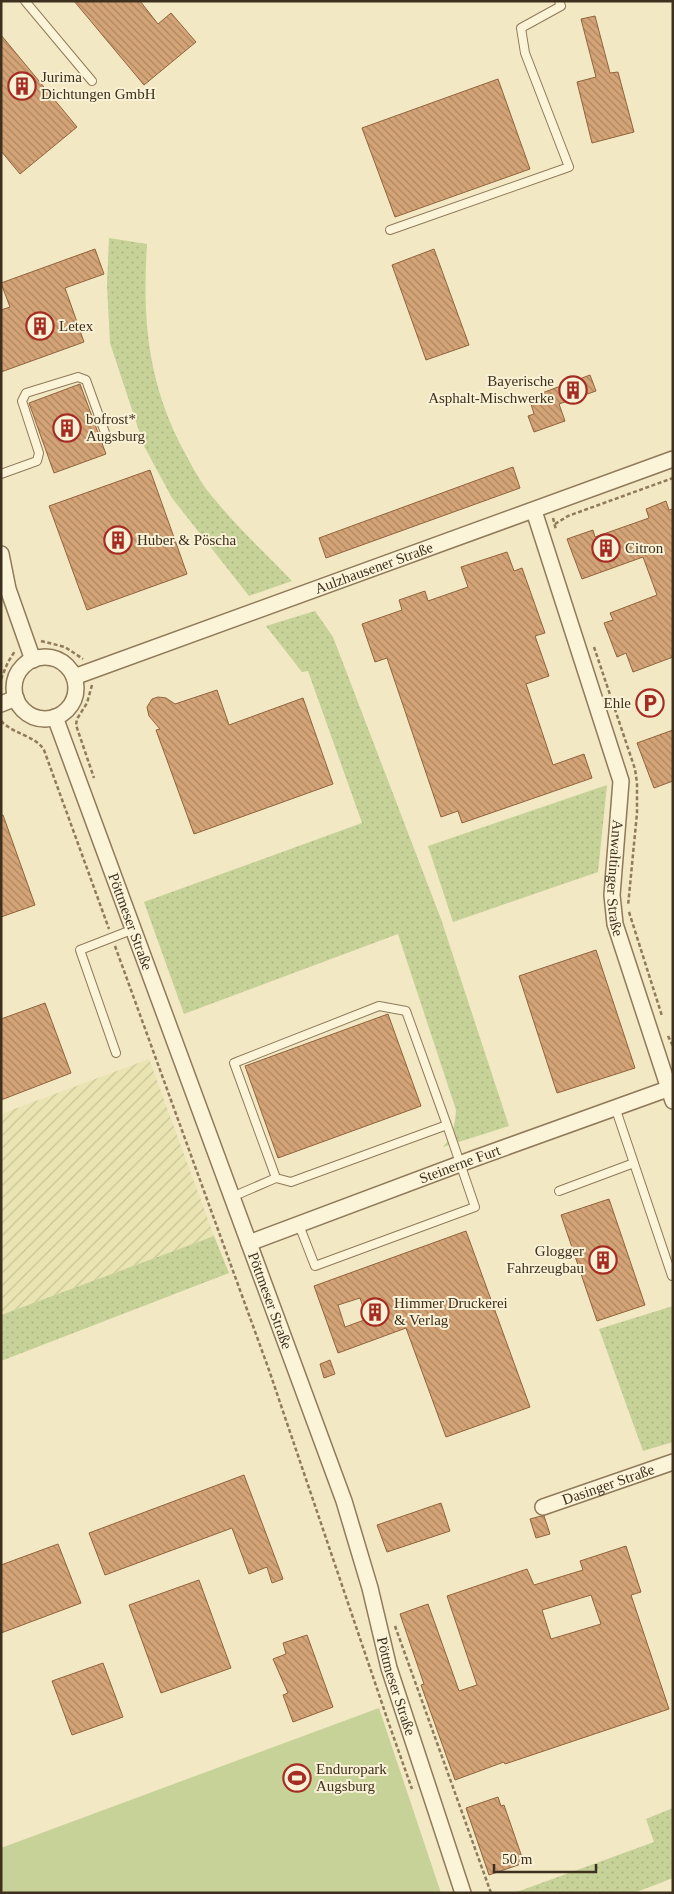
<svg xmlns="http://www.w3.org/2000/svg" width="674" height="1894" viewBox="0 0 674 1894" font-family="'Times New Roman',serif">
<defs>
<pattern id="farmland-furrows" width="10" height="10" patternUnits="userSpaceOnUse" patternTransform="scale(1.25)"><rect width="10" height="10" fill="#e9e4b1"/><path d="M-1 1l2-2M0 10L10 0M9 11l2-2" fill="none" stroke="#c9c498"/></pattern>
<pattern id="grass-dots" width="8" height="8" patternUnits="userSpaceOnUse" patternTransform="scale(1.25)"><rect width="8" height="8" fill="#c6d297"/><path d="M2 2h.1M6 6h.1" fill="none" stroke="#abb582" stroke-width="1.8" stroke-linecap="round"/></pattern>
<pattern id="building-back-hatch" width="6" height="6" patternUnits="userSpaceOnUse" patternTransform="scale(1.25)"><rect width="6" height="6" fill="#d4a477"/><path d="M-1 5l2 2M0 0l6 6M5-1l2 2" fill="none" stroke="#ad8661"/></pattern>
</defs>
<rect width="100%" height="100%" fill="#f2e8c4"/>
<path fill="url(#farmland-furrows)" d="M149,1059L214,1236L1,1315V1114Z"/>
<path fill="url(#grass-dots)" d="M109,238L147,244C142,320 148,385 185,453C194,470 203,487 216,501C239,529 266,554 292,581L249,596L172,498L144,446L110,343L107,285Z
M315,611L333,637L441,919L509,1126L443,1147C453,1136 455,1125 456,1110L398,934L184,1014L144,902L362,823L308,671L302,672L266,626Z
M607,785L598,872L453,922L428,846Z
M214,1236L229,1273L1,1361V1315Z
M673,1306V1442L643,1451L599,1329Z
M673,1808V1878L634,1893H514L654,1842L646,1819Z"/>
<path fill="#c6d297" d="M379,1708L441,1893H1V1848Z"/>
<path fill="url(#building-back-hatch)" stroke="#91643c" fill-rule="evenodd" d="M74,1H140L158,24L171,13L196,42L144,85Z
M595,16L610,73L618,72L634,132L592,143L577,82L596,77L581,19Z
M1,35L77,127L20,174L1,151Z
M498,79L530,169L395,217L362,128Z
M95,249L104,274L65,288L84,342L1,372V310L10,307L1,283Z
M434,249L469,345L426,360L392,265Z
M590,375L596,391L559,404L565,421L534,432L528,416L534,414L531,404L544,399L542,393Z
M80,384L106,454L54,473L29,403Z
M513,467L520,488L326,558L319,538Z
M150,470L187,574L87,610L49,506Z
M666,501L669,510L673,509V657L633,672L626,653L617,657L604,623L613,620L610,613L657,595L643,557L582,579L567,539L593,530L595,537L649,518L646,509Z
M507,552L514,571L522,568L545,633L535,636L549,676L526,684L553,765L584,754L592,778L462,823L458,811L441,817L387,658L375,662L362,624L402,610L399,600L425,591L428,601L468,587L461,567Z
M217,690L229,725L303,698L333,784L194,834L156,730L160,729L149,716L147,707L152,699L158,697L166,698L175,704Z
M673,730V781L654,788L637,743Z
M1,815H3L35,905L1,917Z
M596,950L635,1068L557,1093L519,976Z
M45,1003L71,1073L1,1100V1019Z
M388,1014L421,1106L278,1158L245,1066Z
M609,1199L645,1305L597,1321L561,1215Z
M466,1231L530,1407L446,1437L406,1328L338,1353L314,1286ZM360,1298L367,1319L345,1327L338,1305Z
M330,1360L335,1374L324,1378L320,1364Z
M244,1475L283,1579L272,1583L267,1567L249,1574L232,1528L105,1575L89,1533Z
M441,1503L450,1531L387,1552L377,1525Z
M541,1516H544L550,1534L536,1538L530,1519Z
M58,1544L81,1603L1,1633V1565Z
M626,1546L641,1592L631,1595L669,1709L505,1764L504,1762L455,1780L421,1685L424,1684L400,1614L428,1604L459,1691L477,1685L447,1596L527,1569L534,1585L583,1570L580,1561ZM591,1595L601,1624L551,1639L542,1610Z
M199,1580L231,1668L161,1693L129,1605Z
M307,1635L333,1707L293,1722L283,1695L288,1693L273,1659L286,1654L283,1643Z
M103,1663L123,1717L72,1735L52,1681Z
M498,1797L501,1806L504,1805L524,1863L489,1875L466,1808Z"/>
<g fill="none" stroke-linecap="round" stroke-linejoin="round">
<g stroke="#8f7a59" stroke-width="10">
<path id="service" d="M25,1L92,81
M390,230L569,167L525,53L521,28L561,6L559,1
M1,474L37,461L39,453L22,401L26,393L78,377L86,380L108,441
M116,1053L80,950L134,929
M615,1107L672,1276
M559,1191L634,1163
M232,1197L276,1178L291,1182L447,1125L406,1011L379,1006L234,1063L276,1178
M299,1225L315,1266L475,1207L447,1125"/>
</g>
<g stroke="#8f7a59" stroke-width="18">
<g id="minor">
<path id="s1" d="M534,511L621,781L612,895L615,924L673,1101"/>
<path d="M1,554L8,589L33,660"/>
<circle cx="45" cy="688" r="31"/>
<path id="s2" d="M74,677L673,459"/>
<path d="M1,704L16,698"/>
<path id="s3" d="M55,717L344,1501L370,1588L389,1668L463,1893"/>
<path id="s4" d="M249,1243L473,1159L673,1087"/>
<path id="s5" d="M543,1507L673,1462"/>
</g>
</g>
<path stroke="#8f7a59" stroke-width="2.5" stroke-dasharray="4 2.5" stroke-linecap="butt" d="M553,518L556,530
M555,524L568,516L673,478
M41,641L65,647L83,659
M594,647L635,769L637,783V813L628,906
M1,679L8,662L15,651
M92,685L87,703L77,719L76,725L94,778
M1,721C15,735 36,736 44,750L109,929
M629,912L662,1016
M115,946L269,1370L389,1724L412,1789
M668,1036L673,1046
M395,1626L491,1893"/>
<use href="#service" stroke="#fcf4d9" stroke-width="8"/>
<use href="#minor" stroke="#fcf4d9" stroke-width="15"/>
</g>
<defs>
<g id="building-ring" transform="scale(1.4375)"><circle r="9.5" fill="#f9f1d5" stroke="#a42c23" stroke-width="1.5"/><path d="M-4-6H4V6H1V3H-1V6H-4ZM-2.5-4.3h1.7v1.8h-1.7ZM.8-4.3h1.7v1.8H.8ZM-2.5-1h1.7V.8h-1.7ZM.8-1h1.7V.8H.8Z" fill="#a42c23"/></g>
<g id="parking-ring" transform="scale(1.4375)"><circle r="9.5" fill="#f9f1d5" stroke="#a42c23" stroke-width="1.5"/><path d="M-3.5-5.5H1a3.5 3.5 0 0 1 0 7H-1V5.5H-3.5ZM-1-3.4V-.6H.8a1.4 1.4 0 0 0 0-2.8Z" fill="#a42c23"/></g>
<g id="stadium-ring" transform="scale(1.4375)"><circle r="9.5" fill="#f9f1d5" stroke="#a42c23" stroke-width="1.5"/><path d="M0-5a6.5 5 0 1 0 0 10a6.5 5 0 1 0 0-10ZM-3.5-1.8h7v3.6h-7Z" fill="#a42c23"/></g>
</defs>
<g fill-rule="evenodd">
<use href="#building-ring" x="22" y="86"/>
<use href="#building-ring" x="40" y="326"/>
<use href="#building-ring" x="573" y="390"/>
<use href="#building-ring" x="67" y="428"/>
<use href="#building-ring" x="118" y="540"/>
<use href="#building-ring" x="606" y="548"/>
<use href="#parking-ring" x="650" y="703"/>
<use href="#building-ring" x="603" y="1260"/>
<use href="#building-ring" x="375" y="1312"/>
<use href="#stadium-ring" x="297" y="1778"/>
</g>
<g text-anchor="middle" stroke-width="4" stroke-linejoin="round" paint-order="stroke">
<g font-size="15" fill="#3e301e" stroke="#f9f1d5" text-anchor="start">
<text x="41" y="82">Jurima<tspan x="41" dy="17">Dichtungen GmbH</tspan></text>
<text x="59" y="331">Letex</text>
<text x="554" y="386" text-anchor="end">Bayerische<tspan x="554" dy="17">Asphalt-Mischwerke</tspan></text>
<text x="86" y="424">bofrost*<tspan x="86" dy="17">Augsburg</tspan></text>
<text x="137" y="545">Huber &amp; Pöscha</text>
<text x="625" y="553">Citron</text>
<text x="631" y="708" text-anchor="end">Ehle</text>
<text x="584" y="1256" text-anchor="end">Glogger<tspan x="584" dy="17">Fahrzeugbau</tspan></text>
<text x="394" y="1308">Himmer Druckerei<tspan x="394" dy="17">&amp; Verlag</tspan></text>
<text x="316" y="1774">Enduropark<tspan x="316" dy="17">Augsburg</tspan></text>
</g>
<g font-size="15" fill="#3e301e" stroke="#f9f1d5">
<text dy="5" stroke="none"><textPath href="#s2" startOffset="319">Aulzhausener Straße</textPath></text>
<text dy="5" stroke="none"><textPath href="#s1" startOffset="381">Anwaltinger Straße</textPath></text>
<text dy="5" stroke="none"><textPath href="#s3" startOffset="218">Pöttmeser Straße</textPath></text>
<text dy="5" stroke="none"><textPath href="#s4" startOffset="225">Steinerne Furt</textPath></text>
<text dy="5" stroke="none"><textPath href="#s3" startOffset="622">Pöttmeser Straße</textPath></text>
<text dy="5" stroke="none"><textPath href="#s5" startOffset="69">Dasinger Straße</textPath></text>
<text dy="5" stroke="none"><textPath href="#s3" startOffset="1028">Pöttmeser Straße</textPath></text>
</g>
</g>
<rect width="674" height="1894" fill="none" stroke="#3e301e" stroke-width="5"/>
<path d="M494 1864v8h102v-8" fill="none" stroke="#3e301e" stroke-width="2.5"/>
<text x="502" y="1864" font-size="15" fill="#3e301e" stroke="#f9f1d5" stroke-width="4" paint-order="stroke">50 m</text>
</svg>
